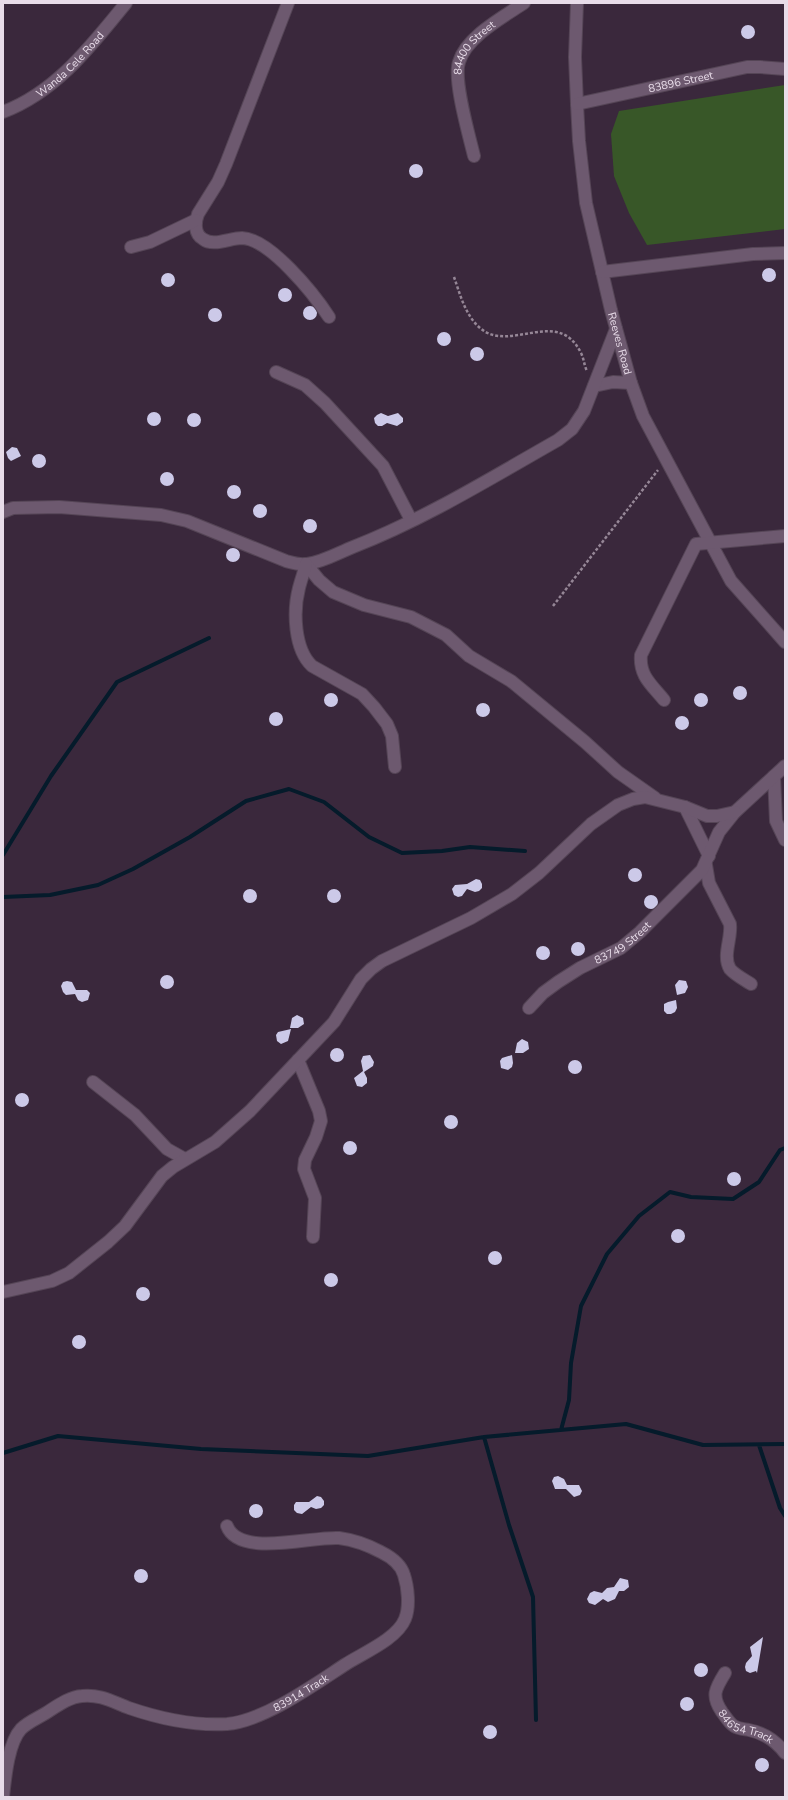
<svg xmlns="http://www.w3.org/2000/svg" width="788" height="1800" viewBox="0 0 788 1800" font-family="'Nunito Sans',sans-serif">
<rect width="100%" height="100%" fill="#3a283c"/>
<path fill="#385728" d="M785,85V229L647,245L629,213L614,176L611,134L619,111Z"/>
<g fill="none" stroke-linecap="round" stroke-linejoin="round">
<path stroke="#051b2b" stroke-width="4" d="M3,855L51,776L117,682L209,638
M3,897L50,895L98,885L133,869L190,837L246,801L289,789L324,802L369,837L402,853L442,851L470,847L525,851
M561,1430L569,1400L571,1363L581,1306L607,1254L639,1216L670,1192L691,1197L733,1199L759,1182L780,1150L785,1148
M484,1437L509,1525L533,1597L536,1720
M759,1445L780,1508L785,1516
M3,1453L58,1436L201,1449L368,1456L484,1437L626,1424L703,1445L785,1444"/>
</g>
<path fill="#ccc9e8" d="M741 32a7 7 0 1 1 14 0a7 7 0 1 1-14 0Z
M409 171a7 7 0 1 1 14 0a7 7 0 1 1-14 0Z
M762 275a7 7 0 1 1 14 0a7 7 0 1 1-14 0Z
M161 280a7 7 0 1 1 14 0a7 7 0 1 1-14 0Z
M278 295a7 7 0 1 1 14 0a7 7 0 1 1-14 0Z
M303 313a7 7 0 1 1 14 0a7 7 0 1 1-14 0Z
M208 315a7 7 0 1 1 14 0a7 7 0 1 1-14 0Z
M437 339a7 7 0 1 1 14 0a7 7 0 1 1-14 0Z
M470 354a7 7 0 1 1 14 0a7 7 0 1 1-14 0Z
M147 419a7 7 0 1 1 14 0a7 7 0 1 1-14 0Z
M381,413L388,416L398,413L403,418V422L397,426L387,423L382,426H378L375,423L374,418L377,415Z
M187 420a7 7 0 1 1 14 0a7 7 0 1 1-14 0Z
M12,447L17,448L21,456L11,461L8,458L6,452Z
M32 461a7 7 0 1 1 14 0a7 7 0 1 1-14 0Z
M160 479a7 7 0 1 1 14 0a7 7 0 1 1-14 0Z
M227 492a7 7 0 1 1 14 0a7 7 0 1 1-14 0Z
M253 511a7 7 0 1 1 14 0a7 7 0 1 1-14 0Z
M303 526a7 7 0 1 1 14 0a7 7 0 1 1-14 0Z
M226 555a7 7 0 1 1 14 0a7 7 0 1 1-14 0Z
M733 693a7 7 0 1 1 14 0a7 7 0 1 1-14 0Z
M694 700a7 7 0 1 1 14 0a7 7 0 1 1-14 0Z
M324 700a7 7 0 1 1 14 0a7 7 0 1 1-14 0Z
M476 710a7 7 0 1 1 14 0a7 7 0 1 1-14 0Z
M269 719a7 7 0 1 1 14 0a7 7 0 1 1-14 0Z
M675 723a7 7 0 1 1 14 0a7 7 0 1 1-14 0Z
M628 875a7 7 0 1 1 14 0a7 7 0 1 1-14 0Z
M476,879L480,880L482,884V888L479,891L475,892L467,889L462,896L458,897L454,895L452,889L455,885L467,884Z
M327 896a7 7 0 1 1 14 0a7 7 0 1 1-14 0Z
M243 896a7 7 0 1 1 14 0a7 7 0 1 1-14 0Z
M644 902a7 7 0 1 1 14 0a7 7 0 1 1-14 0Z
M571 949a7 7 0 1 1 14 0a7 7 0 1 1-14 0Z
M536 953a7 7 0 1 1 14 0a7 7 0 1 1-14 0Z
M160 982a7 7 0 1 1 14 0a7 7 0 1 1-14 0Z
M679,980L686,981L688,987L685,993L677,995L675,985Z
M67,981L72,982L76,990H87L90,993L88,1000L82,1002L78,1000L75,994L66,995L63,992L61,986L63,982Z
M676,1000L677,1008L675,1012L671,1014H667L664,1011V1004L668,1002Z
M297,1015L303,1018L304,1024L298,1028H290L292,1018Z
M291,1029L288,1041L281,1044L277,1041L276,1035L278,1032Z
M522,1039L528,1042L529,1049L523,1053H515L517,1043Z
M330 1055a7 7 0 1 1 14 0a7 7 0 1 1-14 0Z
M370,1055L374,1062L373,1066L364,1072L367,1078V1083L362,1087L357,1086L354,1078L363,1071L361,1061L363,1056Z
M512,1055L513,1063L512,1067L508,1070L501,1068L500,1061L502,1058Z
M568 1067a7 7 0 1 1 14 0a7 7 0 1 1-14 0Z
M15 1100a7 7 0 1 1 14 0a7 7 0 1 1-14 0Z
M444 1122a7 7 0 1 1 14 0a7 7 0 1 1-14 0Z
M343 1148a7 7 0 1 1 14 0a7 7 0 1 1-14 0Z
M727 1179a7 7 0 1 1 14 0a7 7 0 1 1-14 0Z
M671 1236a7 7 0 1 1 14 0a7 7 0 1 1-14 0Z
M488 1258a7 7 0 1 1 14 0a7 7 0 1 1-14 0Z
M324 1280a7 7 0 1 1 14 0a7 7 0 1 1-14 0Z
M136 1294a7 7 0 1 1 14 0a7 7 0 1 1-14 0Z
M72 1342a7 7 0 1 1 14 0a7 7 0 1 1-14 0Z
M558,1476L564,1479L567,1485H579L582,1491L580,1495L574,1497L566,1489H555L552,1481L554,1477Z
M317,1496L321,1497L324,1501V1505L321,1508L316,1509L311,1507L302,1514L297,1513L294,1510V1505L296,1502H309Z
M249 1511a7 7 0 1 1 14 0a7 7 0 1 1-14 0Z
M134 1576a7 7 0 1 1 14 0a7 7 0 1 1-14 0Z
M620,1578L628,1580L629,1587L624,1591H619L615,1599L608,1602L603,1599L595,1605L589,1603L587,1599L590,1593L594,1591L602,1593L607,1588L614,1587Z
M763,1637L757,1673L756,1671L750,1673L746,1671L745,1667L746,1663L752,1656L750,1647Z
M694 1670a7 7 0 1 1 14 0a7 7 0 1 1-14 0Z
M680 1704a7 7 0 1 1 14 0a7 7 0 1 1-14 0Z
M483 1732a7 7 0 1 1 14 0a7 7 0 1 1-14 0Z
M755 1765a7 7 0 1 1 14 0a7 7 0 1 1-14 0Z"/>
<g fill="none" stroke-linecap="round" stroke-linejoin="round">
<g stroke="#554556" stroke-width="14">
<g id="minor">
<path d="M288,3L226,164L218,182L198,214C195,222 194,234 203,239C213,247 230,238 242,238C270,239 314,294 329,317"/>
<path id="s1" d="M577,3L575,57L577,104L579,141L586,203L611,310L631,383L643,416L731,581L785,642"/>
<path id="s2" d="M577,104L747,67H760L785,69"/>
<path id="s3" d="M3,112C56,92 91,46 126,3"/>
<path id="s4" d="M474,156C469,135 453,80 459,62C466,37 503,17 524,3"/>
<path d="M131,247L150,242L196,220"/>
<path d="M602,272L753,254L785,253"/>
<path d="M276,372L305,385L325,403L383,466L411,520"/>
<path d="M594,386L613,382L631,383"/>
<path d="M3,512L13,508L59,507L161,515L187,521L286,561C293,563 299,565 307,564C323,562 338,553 353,547C425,519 491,478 558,440L572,429L584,411L616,329"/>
<path d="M306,564L319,580L333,592L364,605L411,617L446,635L469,656L511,681L585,742L618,772L655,798"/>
<path d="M306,564C304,572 301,580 299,588C293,611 294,649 312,666L362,694L374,707L387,724L392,736L395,767"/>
<path d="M664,700C652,685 639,676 641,655L696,544L785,536"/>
<path d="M774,776L776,821L785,840"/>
<path d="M685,807L709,856"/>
<path d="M706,865L709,883L730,924C732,938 722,956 730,969C735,975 745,980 751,984"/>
<path id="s5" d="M529,1008L543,993L558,982L580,968L621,948L640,932L702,870L719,832L735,812L785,766"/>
<path d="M298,1060L319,1111L321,1121L316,1137L305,1160L304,1169L315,1198L313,1237"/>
<path d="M93,1082L135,1115L167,1149L185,1159"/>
<path d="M3,1292L52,1281L69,1273L108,1242L125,1226L162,1176L173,1167L215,1142L250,1111L334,1022L361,979L371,969L382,961L471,918L512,894L539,873L591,824L618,805L633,799L645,797L685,807L707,816H717L735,812"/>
<path id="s6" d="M725,1673C715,1689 711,1696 722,1712C726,1717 729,1723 734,1726C739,1729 744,1729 749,1730C764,1733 776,1741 785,1753"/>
<path id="s7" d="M3,1797C5,1779 8,1743 21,1729C28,1722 38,1718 46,1713C57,1706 69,1697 82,1696C100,1694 113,1702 129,1708C161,1719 193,1726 227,1724C264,1721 315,1684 346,1664C363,1653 397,1639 405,1619C410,1607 408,1587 404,1575C401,1564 391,1557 381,1552C368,1545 354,1540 339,1538C312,1536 239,1558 227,1526"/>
</g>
</g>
<path stroke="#958696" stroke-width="2.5" stroke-dasharray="3 2" stroke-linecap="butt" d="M454,277C460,294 465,315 480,328C510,354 558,306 581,353C584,359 584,365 587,371
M553,606L658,470"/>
<use href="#minor" stroke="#6d596f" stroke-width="12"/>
</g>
<g text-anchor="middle" stroke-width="4" stroke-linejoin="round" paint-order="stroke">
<g font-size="11" fill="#e8dce9" stroke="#1d141d">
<text dy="4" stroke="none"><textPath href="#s4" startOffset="116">84400 Street</textPath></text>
<text dy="4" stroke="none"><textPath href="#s3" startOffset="83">Wanda Cele Road</textPath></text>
<text dy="4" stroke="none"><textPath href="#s2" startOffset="106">83896 Street</textPath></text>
<text dy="4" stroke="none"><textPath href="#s1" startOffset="345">Reeves Road</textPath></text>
<text dy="4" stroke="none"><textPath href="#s5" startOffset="115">83749 Street</textPath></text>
<text dy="4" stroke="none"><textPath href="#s7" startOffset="371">83914 Track</textPath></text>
<text dy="4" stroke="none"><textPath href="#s6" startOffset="72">84654 Track</textPath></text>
</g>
</g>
<rect width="788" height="1800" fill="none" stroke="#e8dce9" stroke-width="8"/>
</svg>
